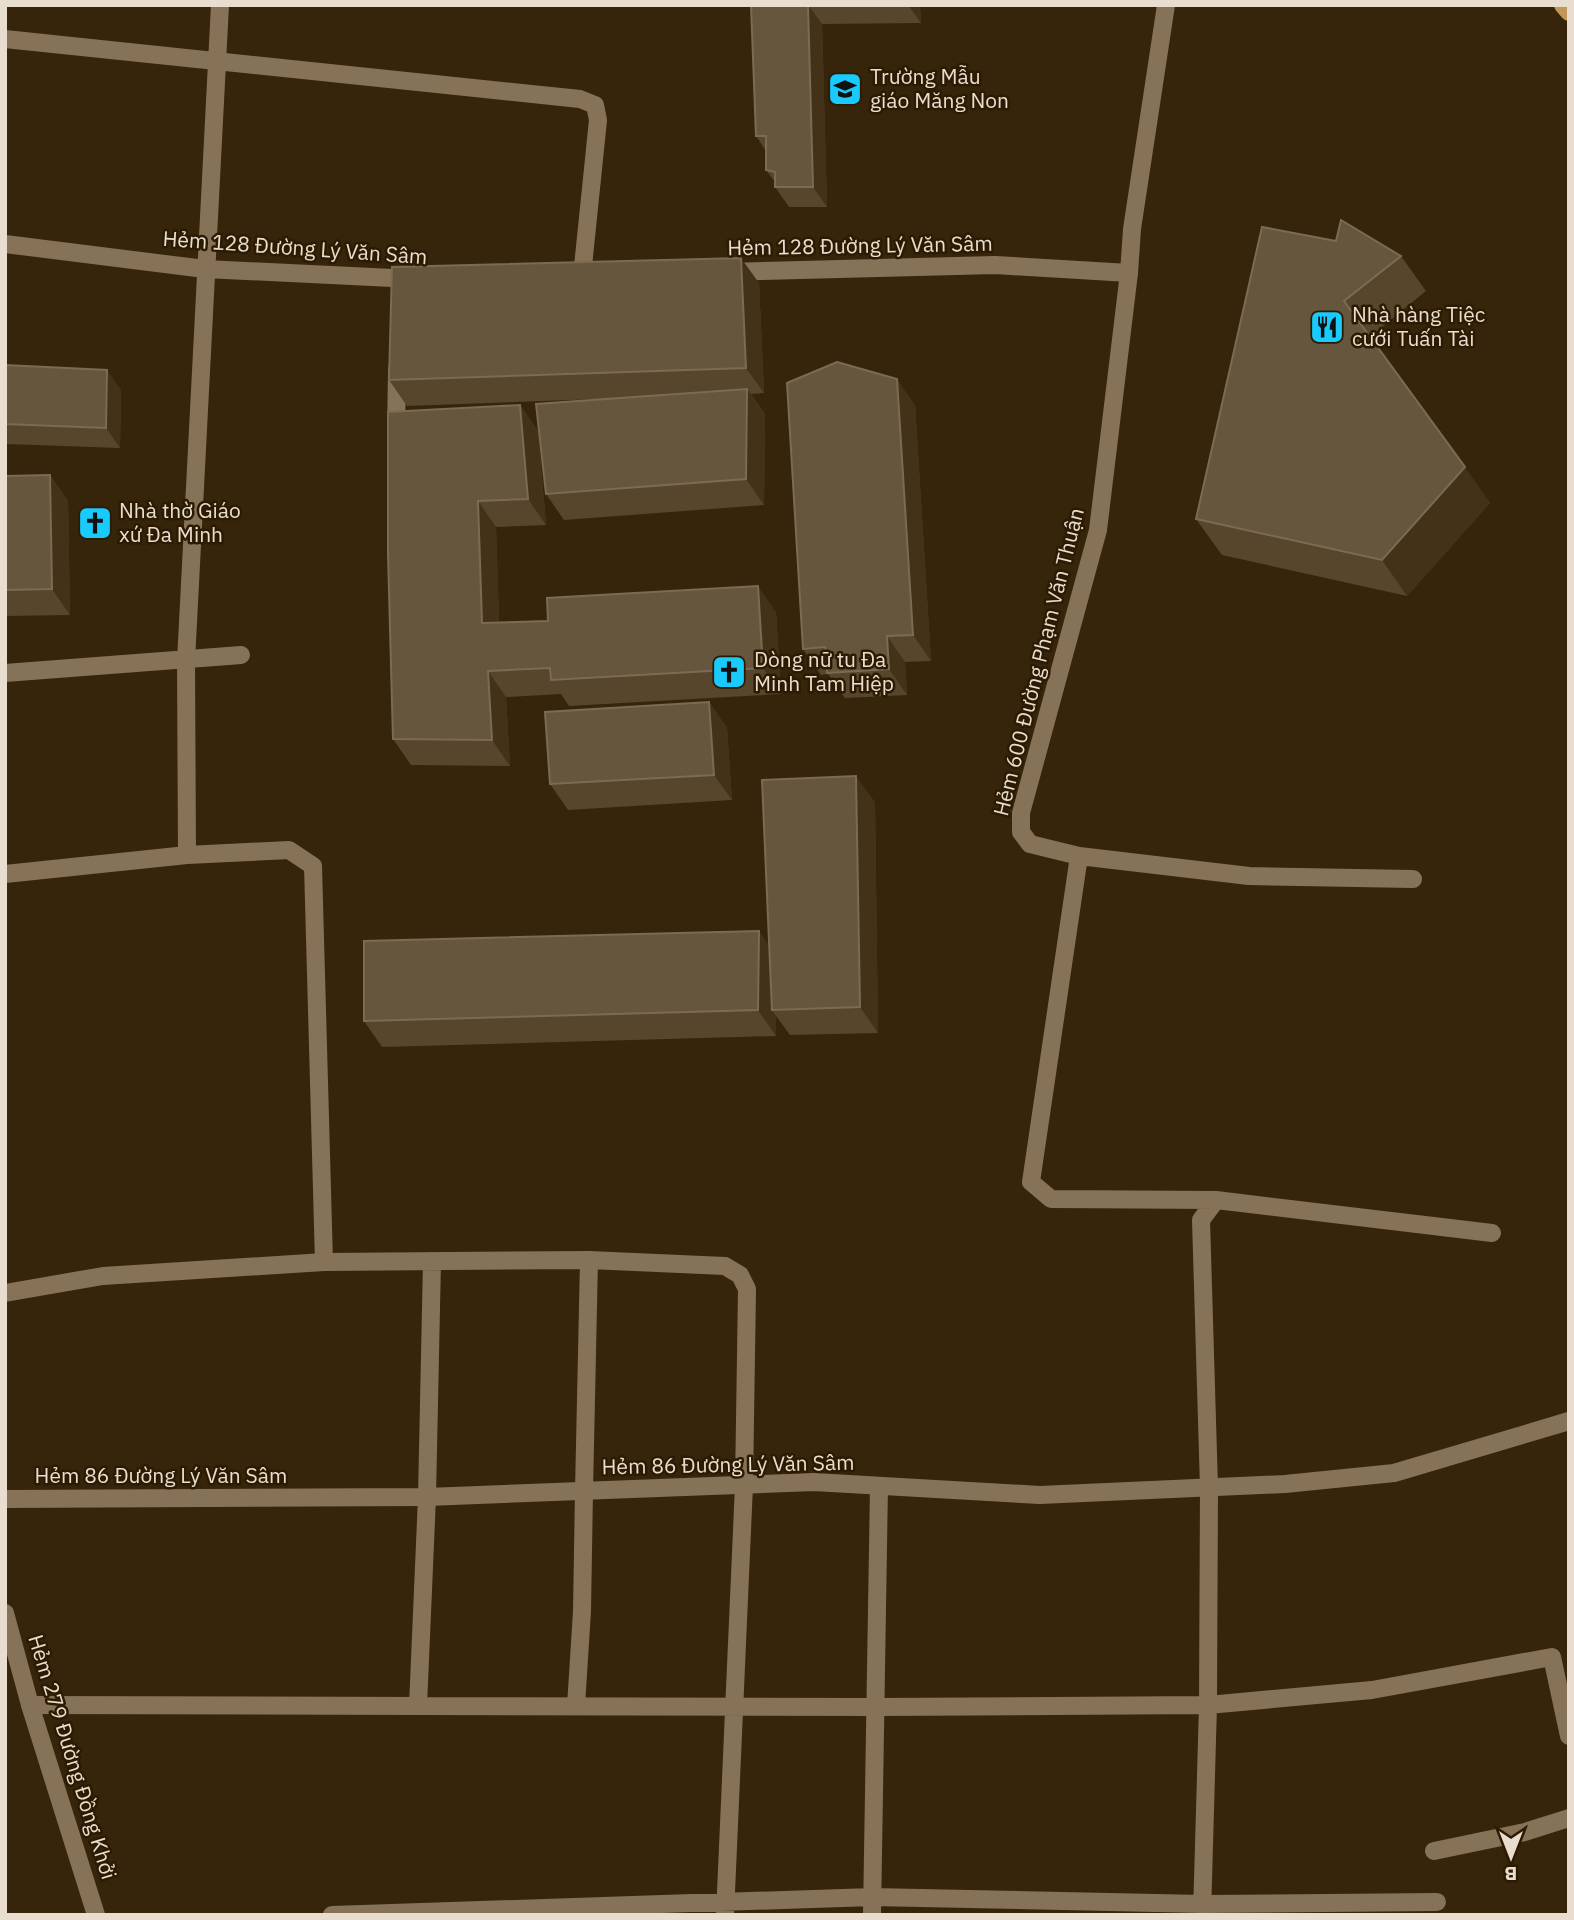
<svg xmlns="http://www.w3.org/2000/svg" width="1574" height="1920" viewBox="0 0 1574 1920" font-family="'IBM Plex Sans',sans-serif">
<rect width="100%" height="100%" fill="#36250b"/>
<g fill="none" stroke-linecap="round" stroke-linejoin="round">
<path stroke="#867257" stroke-width="18" d="M5,39L580,99L595,105L598,120L582,276
M1129,273L1098,530L1021,813V832L1030,844L1079,856L1031,1182L1051,1199L1216,1200
M5,673L241,655
M187,855L186,661L220,5
M1079,856L1249,876L1413,879
M5,874L187,855L289,850L313,866L324,1262
M30,1705L876,1707L1208,1705L1372,1690L1552,1657L1569,1736
M418,1706L427,1497
M576,1706L582,1611L584,1491
M1434,1851L1525,1832L1569,1818
M332,1915L872,1897L1203,1904L1437,1902
M725,1915L744,1485
M872,1915L879,1486
M1202,1915L1208,1705L1209,1487L1201,1220L1216,1200L1492,1233"/>
<path stroke="#867257" stroke-width="18" d="M5,244L205,269L413,279
M728,272L995,265L1129,273L1132,229L1166,5
M396,435L397,369
M5,1293L103,1276L324,1262L589,1260L725,1266L740,1275L747,1289L744,1485
M584,1491L589,1260
M427,1497L432,1261
M5,1499L427,1497L814,1482L1040,1495L1285,1484L1394,1473L1569,1421
M5,1613L30,1705L96,1915"/>
<path stroke="#c19658" stroke-width="18" d="M1563,5L1569,12"/>
</g>
<path fill="#57452c" d="M751,5H920L921,23L822,24L827,207H789L775,187V182L766,170V151L756,136Z
M1262,227L1401,256L1426,291L1370,337L1490,503L1407,596L1222,555L1196,519Z
M759,283L764,393L751,394L765,414L764,505L564,520L546,494L598,399L407,406L389,380Z
M5,365L121,390L120,448L5,444Z
M520,405L538,431L546,525L496,527L499,622L776,612L781,694L569,706L561,694L506,697L510,766L411,765L393,739L388,554Z
M915,405L931,661L905,662L907,695L845,698L828,674L821,675L803,649Z
M50,475L68,501L70,615L5,616V476Z
M709,702L727,728L732,800L568,810L550,784Z
M875,802L878,1033L790,1035L776,1016V1036L382,1047L364,1021L759,931L769,946Z"/>
<path fill="#433218" d="M808,5L822,24L827,207L813,187Z
M908,5H920L921,23Z
M741,258L759,283L764,393L746,368Z
M107,370L121,390L120,448L106,428Z
M897,379L915,405L931,661L913,635Z
M747,389L765,414L764,505L746,479Z
M520,405L538,431L546,525L528,499Z
M1465,467L1490,503L1407,596L1382,560Z
M50,475L68,501L70,615L52,589Z
M478,501L496,527L500,649L482,623Z
M758,586L776,612L781,694L763,668Z
M887,636L905,662L907,695L889,669Z
M488,671L506,697L510,766L492,740Z
M709,702L727,728L732,800L714,775Z
M856,776L875,802L878,1033L860,1007Z
M759,931L777,957L772,1010L776,1016V1036L758,1010Z"/>
<path fill="#67563e" stroke="#7b6b54" stroke-width="2" d="M751,5H808L813,187H775V172L766,170V136H756Z
M1341,220L1401,256L1344,301L1465,467L1382,560L1196,519L1262,227L1336,241Z
M741,258L746,368L389,380L392,267Z
M837,362L897,379L913,635L887,636L889,669L827,673L825,647L803,649L787,383Z
M5,365L107,370L106,428L5,424Z
M747,389L746,479L546,494L536,404Z
M520,405L528,499L478,501L482,623L548,621L547,598L758,586L763,668L551,680L550,668L488,671L492,740L393,739L388,554V412Z
M50,475L52,589L5,590V476Z
M709,702L714,775L550,784L545,712Z
M856,776L860,1007L772,1010L762,780Z
M759,931L758,1010L364,1021V941Z"/>
<defs>
<g id="school-square" transform="scale(1.75)"><rect x="-9" y="-9" width="18" height="18" rx="4" fill="#19cafc" stroke="#2c1b02"/><path d="M0-5L7-2L0 1L-7-2ZM-4 1L0 2.5L4 1V4Q0 6-4 4Z" fill="#111"/></g>
<g id="restaurant-square" transform="scale(1.75)"><rect x="-9" y="-9" width="18" height="18" rx="4" fill="#19cafc" stroke="#2c1b02"/><path d="M-5-6h1v4h1v-4h1v4h1v-4h1v5L-1.5 .5V6h-2V.5L-5-1ZM5-6V6H3V1.5H1.5Q1.5-4 5-6Z" fill="#111"/></g>
<g id="church-square" transform="scale(1.75)"><rect x="-9" y="-9" width="18" height="18" rx="4" fill="#19cafc" stroke="#2c1b02"/><path d="M-1.2-6h2.4v3.5h3.3v2.4h-3.3V6h-2.4V-.1h-3.3v-2.4h3.3Z" fill="#111"/></g>
</defs>
<g fill-rule="evenodd">
<use href="#school-square" x="845" y="89"/>
<use href="#restaurant-square" x="1327" y="327"/>
<use href="#church-square" x="95" y="523"/>
<use href="#church-square" x="729" y="672"/>
</g>
<g text-anchor="middle" stroke-width="5" stroke-linejoin="round" paint-order="stroke">
<g font-size="21" fill="#e8ddce" stroke="#2c1b02" text-anchor="start">
<text x="870" y="84">Trường Mẫu<tspan x="870" dy="24">giáo Măng Non</tspan></text>
<text x="1352" y="322">Nhà hàng Tiệc<tspan x="1352" dy="24">cưới Tuấn Tài</tspan></text>
<text x="119" y="518">Nhà thờ Giáo<tspan x="119" dy="24">xứ Đa Minh</tspan></text>
<text x="754" y="667">Dòng nữ tu Đa<tspan x="754" dy="24">Minh Tam Hiệp</tspan></text>
</g>
<g font-size="21" fill="#e8ddce" stroke="#2c1b02">
<text transform="translate(860 246) rotate(-1)" y="7">Hẻm 128 Đường Lý Văn Sâm</text>
<text transform="translate(295 248) rotate(4)" y="7">Hẻm 128 Đường Lý Văn Sâm</text>
<text transform="translate(1039 662) rotate(-76)" y="7">Hẻm 600 Đường Phạm Văn Thuận</text>
<text transform="translate(728 1465) rotate(-1)" y="7">Hẻm 86 Đường Lý Văn Sâm</text>
<text x="161" y="1483">Hẻm 86 Đường Lý Văn Sâm</text>
<text transform="translate(72 1757) rotate(73)" y="7">Hẻm 279 Đường Đồng Khởi</text>
</g>
</g>
<rect width="1574" height="1920" fill="none" stroke="#e8ddce" stroke-width="14"/>
<g transform="translate(1511 1857) rotate(180)" stroke="#2c1b02" stroke-width="5" paint-order="stroke">
<path d="M0-5L12 26L0 18L-12 26Z" fill="#e8ddce"/>
<text y="-10" font-size="19" font-weight="bold" text-anchor="middle" fill="#e8ddce">B</text>
</g>
</svg>
